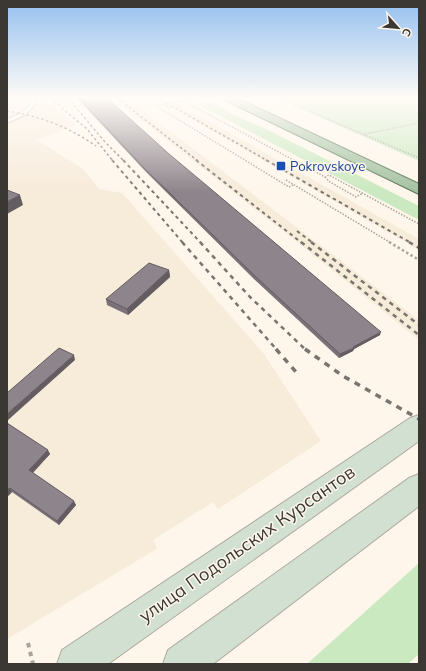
<svg xmlns="http://www.w3.org/2000/svg" width="426" height="671" viewBox="0 0 426 671" font-family="Mulish,sans-serif">
<rect width="100%" height="100%" fill="#fef6eb"/>
<path fill="#f7ebda" d="M7,98H65L68,101L52,105L76,125L37,140L83,169L99,189L122,193L264,354L321,441L218,509L213,502L153,540L157,548L148,554L7,639Z
M113,98H126L419,320V340L296,241Z
M155,98H167L419,239V250Z"/>
<path fill="#cae9c0" d="M283,98H419V161L326,120Z
M210,100L234,115L264,128L419,206V220L197,104Z
M419,563V654L408,664H307Z"/>
<g fill="none" stroke-linecap="round" stroke-linejoin="round">
<g stroke="#afa89e" stroke-width="2">
<path id="service" d="M28,98H33L37,102L25,115L7,123V119C17,116 26,111 32,102Z"/>
</g>
<g stroke="#afa89e" stroke-width="2">
<path id="secondary" d="M419,415V441L108,664H57L62,650L410,418Z
M419,474V506L213,664H163L168,650L409,478Z"/>
</g>
<g stroke="#567652" stroke-width="2">
<path id="primary" d="M224,98H237L419,184V194L225,100Z"/>
</g>
<path stroke="#aaa49c" stroke-width="1.5" stroke-dasharray="1.5 1.5" stroke-linecap="butt" d="M278,98L419,158
M182,100L325,177L329,175L419,224
M164,104L171,108L162,104L156,106L289,187L293,185
M164,104L193,98
M365,134L419,123
M325,177L330,182L356,197L363,193
M286,180L391,243"/>
<path stroke="#aaa49c" stroke-width="2.5" stroke-dasharray="2.5 2.5" stroke-linecap="butt" d="M389,242L419,260"/>
<path stroke="#aaa49c" stroke-width="4" stroke-dasharray="4.5 4.5" stroke-linecap="butt" d="M28,643L33,664"/>
<use href="#service" fill="#fff" fill-rule="evenodd"/>
<use href="#secondary" fill="#d1e0d0" fill-rule="evenodd"/>
<use href="#primary" fill="#a3c1a1" fill-rule="evenodd"/>
<path stroke="#79746e" stroke-width="1.5" stroke-dasharray="2.5 2.5" stroke-linecap="butt" d="M50,98L87,129L113,161
M68,98L105,142L124,161
M117,98L198,161
M158,98L268,161
M7,111C40,116 69,127 96,146"/>
<path stroke="#79746e" stroke-width="2" stroke-dasharray="3.5 3.5" stroke-linecap="butt" d="M112,160L183,243
M123,160L201,243
M196,160L302,243
M266,160L411,243
M297,231L313,243"/>
<path stroke="#79746e" stroke-width="2.5" stroke-dasharray="4.5 4.5" stroke-linecap="butt" d="M182,242L277,350
M200,242L250,297L306,350
M301,242L419,335
M311,242L419,325
M409,242L419,248"/>
<path stroke="#79746e" stroke-width="3.5" stroke-dasharray="6 6" stroke-linecap="butt" d="M276,349L296,372
M305,349L343,376L419,419"/>
</g>
<path fill="#7a7278" d="M77,98H107L168,153L380,335L354,349L353,351L339,358L255,280L146,172Z
M169,270L170,277L128,315L107,305L106,299Z
M7,423L50,454L33,473L76,505L59,525L12,492L7,497Z"/>
<path fill="#635c61" d="M20,195L23,205L7,214V202Z
M169,270L170,277L128,315L127,309Z
M381,332L380,335L354,349L353,351L339,358L340,354L353,347Z
M74,355L75,360L7,421V414Z
M48,450L50,454L31,474L29,470Z
M10,488L12,492L7,497V490Z
M74,501L76,505L59,525L57,521Z"/>
<path fill="#8e848b" stroke="#635c61" d="M79,98H107L168,153L381,332L353,347L354,348L340,354L256,277L145,169Z
M7,190L20,195L7,202Z
M149,263L169,270L127,309L106,299Z
M59,348L74,355L7,414V393Z
M7,423L48,450L29,470L74,501L57,521L10,488L7,490Z"/>
<linearGradient id="sky" x2="0" y2="1"><stop stop-color="#95c0f0"/><stop offset="0.51" stop-color="#fffbf6"/><stop offset="1" stop-color="#fffbf6" stop-opacity="0"/></linearGradient>
<rect width="426" height="192" fill="url(#sky)"/>
<rect fill="#1a4fb4" stroke="#fef6eb" stroke-width="1.5" x="276" y="161" width="10" height="10" rx="2"/>
<g text-anchor="middle" stroke-width="3" stroke-linejoin="round" paint-order="stroke">
<g font-size="13" fill="#164399" stroke="#fef6eb" text-anchor="start">
<text x="290" y="171">Pokrovskoye</text>
</g>
<g font-size="18" fill="#3b3834" stroke="#fef6eb">
<text transform="translate(247 544) rotate(-35)" y="6">улица Подольских Курсантов</text>
</g>
</g>
<rect width="426" height="671" fill="none" stroke="#3b3834" stroke-width="16"/>
<g transform="translate(398 28) rotate(117)" stroke="#fef6eb" stroke-width="3" paint-order="stroke">
<path d="M0-3L7 15L0 10L-7 15Z" fill="#3b3834"/>
<text y="-6" font-size="11" font-weight="bold" text-anchor="middle" fill="#3b3834">С</text>
</g>
</svg>
